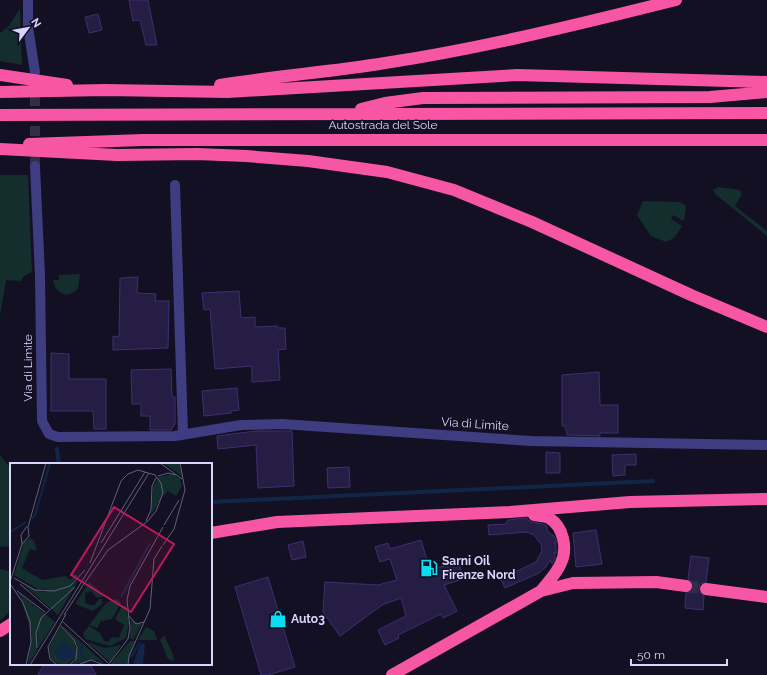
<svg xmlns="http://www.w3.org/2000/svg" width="767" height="675" viewBox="0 0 767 675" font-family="Raleway,sans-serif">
<rect width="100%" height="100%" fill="#131024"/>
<path fill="#132e2d" d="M20,8L22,65L0,61V33L9,26Z
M0,175H28L32,272L24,276L21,281L6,280L0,315Z
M718,187L740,190L742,194L735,206L767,231V236L715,194L713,190Z
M643,201L680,202L686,206L684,221L673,215L671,219L682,226L674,238L666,242L651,236L637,215Z
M80,274L78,288C69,300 55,294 53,280H59V275Z
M0,455L11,469V546L0,547Z
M0,569L11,572V610L0,621Z"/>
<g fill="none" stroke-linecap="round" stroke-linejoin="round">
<path stroke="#112647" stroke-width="4" d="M57,449L59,464
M211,502L653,481"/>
</g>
<path fill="#251d44" stroke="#3c306f" d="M129,0H148L157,45H146L140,20L133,21Z
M98,14L102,30L89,33L85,17Z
M138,277L137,293L156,294L155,301H169L168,348L113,350V336L119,337L120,278Z
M239,291L241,318L255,317V327L277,326L278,328H285L286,349L278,350L280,380L252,382V366L215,369L210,309L204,310L202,293Z
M51,353L69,354V379H106V429H94L93,411H51Z
M171,369L172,397H175V424L171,430H150V416H141V404H132L131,370Z
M599,372L600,405H618V433H600V436L567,435L565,426H562V375Z
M237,388L239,410L231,411V413L204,416L202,391Z
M256,431H292L294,486L258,488L256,445L218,449L217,436Z
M546,452L560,453V473H546Z
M636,454V465H625V475L613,476L612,455Z
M349,467L350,487L328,488L327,468Z
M525,518L532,522L546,525L548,532L554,536L556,540V543L554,542L556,545V554L554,552L555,558L552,564L550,560L546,567L539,573L505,588L501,579L536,562L542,551L541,544L534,535L527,532L489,535L488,525L506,524L508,520Z
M596,530L602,564L576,567L573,533Z
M421,540L430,570L459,562L463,579L444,585L457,611L443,618L441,614L398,635L399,638L385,645L378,630L406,616L401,598L382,605L340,636L323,612L325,582L378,585L397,580L390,559L380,562L375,547L388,543L390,549Z
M303,541L306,557L292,560L288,545Z
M691,556L709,558L706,582L700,584L699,588V592L704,596L703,610L685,608L686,593L692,591L693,587V583L688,579Z
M268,577L295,667L268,675H261L235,587Z
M44,664H90L96,675H38Z"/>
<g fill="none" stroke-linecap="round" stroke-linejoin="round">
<path stroke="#312e45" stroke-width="10" stroke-dasharray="10 5" stroke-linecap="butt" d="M35,166V84"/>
<path stroke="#312e45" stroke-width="12" stroke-dasharray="12 6" stroke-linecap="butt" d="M686,586L706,589"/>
<path stroke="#3f3d81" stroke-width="10" d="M28,0V27L35,72
M35,166L40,276L42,421L49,434L58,437L175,436L241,425L282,424L531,441L767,445
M175,185L183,434"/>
<path stroke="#f656a4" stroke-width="12" d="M0,75L67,85
M220,85C275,76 330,72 385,63C483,48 580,24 676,0
M0,92L106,90L228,92L517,75L767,82
M361,109L385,103L423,98L710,97L767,92
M0,115L767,113
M29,144L143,140H767
M0,149L117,155L197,154L246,156L308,161L387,172L454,190L532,222L691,295L767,327
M534,515C538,516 545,516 549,518C563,526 568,548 561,563C557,573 548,582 541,591
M211,533L277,522L510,512L630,502L767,499
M706,589L767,597
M0,631L11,624
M392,675L541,591L573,583L656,582L686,586"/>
</g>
<defs>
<g id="fuel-bare" transform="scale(1.38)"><path d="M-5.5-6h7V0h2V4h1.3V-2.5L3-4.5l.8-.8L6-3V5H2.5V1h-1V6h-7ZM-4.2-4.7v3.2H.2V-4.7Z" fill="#0cdcf2" stroke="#131024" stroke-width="2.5" paint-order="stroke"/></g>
<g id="shop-bare" transform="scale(1.38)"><path d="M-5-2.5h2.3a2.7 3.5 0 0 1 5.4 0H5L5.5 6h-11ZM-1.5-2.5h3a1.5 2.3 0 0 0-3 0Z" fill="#0cdcf2" stroke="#131024" stroke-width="2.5" paint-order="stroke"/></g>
</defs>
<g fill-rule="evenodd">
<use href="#fuel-bare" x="429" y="568"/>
<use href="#shop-bare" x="278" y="619"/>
</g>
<g text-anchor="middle" stroke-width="3" stroke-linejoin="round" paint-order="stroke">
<g font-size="12" fill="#d9d5fd" stroke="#131024">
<text x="383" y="129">Autostrada del Sole</text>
<text transform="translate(28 368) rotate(-90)" y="4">Via di Limite</text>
<text transform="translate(475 424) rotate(4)" y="4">Via di Limite</text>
</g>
<g font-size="12" font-weight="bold" fill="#d9d5fd" stroke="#131024" text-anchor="start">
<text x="442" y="565">Sarni Oil<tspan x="442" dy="14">Firenze Nord</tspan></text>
<text x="291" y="623">Auto3</text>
</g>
</g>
<g transform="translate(10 463)">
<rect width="202" height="202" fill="#131024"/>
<path d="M153,0H169L172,14L168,10ZM162,11L170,16L172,23L166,33L157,28L154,34V30L141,52L143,24L149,14ZM20,75L24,78L27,88L20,86L12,105L32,117L55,113L60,117L64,114L63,110L68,113L60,121L47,127L28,126L4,112L14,79ZM68,118L48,152L14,122L33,129ZM79,119L95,133L87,135L80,127L78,130L75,129V140L84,143L89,136H93L91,140L96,138L83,148L65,141ZM9,130L45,159L28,185V159L27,187L18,202L22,170ZM107,136L111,140L102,156L91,158L87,165L79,162L97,139ZM112,143H116L119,160L116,175L100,183L75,176L73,170L79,163L90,170L94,178L98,179L102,174L109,175L114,162L105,156ZM121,157L132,161L123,177L120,175ZM51,161L96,202L87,197L60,202L65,199L68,182ZM50,163L65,179L66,194L56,202L46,200L41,196L39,185ZM136,164L144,168L147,177H128ZM154,172L164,194L163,198L158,196L150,177ZM120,178H125L117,202H103L101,200ZM77,179L95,185L111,182L100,199Z" fill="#132e2d"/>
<path d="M54,179L65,189L60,196L54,198L47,195L45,189L48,187L49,180ZM135,180L133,202H123L130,181Z" fill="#112647"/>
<path fill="none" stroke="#112647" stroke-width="2" d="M22,56L25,52L40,0M0,69L16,59M111,134L140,80M72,180L71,192L76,197M121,194L130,179"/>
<path fill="none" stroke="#625f7b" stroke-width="1" d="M150,0L172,16M148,13L158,10L166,12M136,58L141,47L142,23L146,15M154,62L169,37M91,80L135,9M12,81L11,72L17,63M153,82L164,66L175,27L170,0M4,115L25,127L44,128L60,123L75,107M0,119L12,81L19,73L18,64L36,0M10,121L39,146M1,122L13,140L20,159L21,179L16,202M71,125L98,87L138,58L146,48L153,30L151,20L145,12L128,7L118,11L111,18L80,100M7,128L35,149M54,152L72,124M119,153L126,161L134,159M53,159L98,200M51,163L64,177L67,184L66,196L59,202M27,185L26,170L31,155L65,124M20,202L139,10M47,202L40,196L38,184L56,151M68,202L81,197L94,202M98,202L118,176L120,165L117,137L120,123L153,64M118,202L119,193L140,146L144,96L152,83"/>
<path fill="#c2185b" fill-opacity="0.15" stroke="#c2185b" stroke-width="2" d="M104,44L164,81L121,149L61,112Z"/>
<rect width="202" height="202" fill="none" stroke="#d9d5fd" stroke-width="2"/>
</g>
<g transform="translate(28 28) rotate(58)" stroke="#131024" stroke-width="3" paint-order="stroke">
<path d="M0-3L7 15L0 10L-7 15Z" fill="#d9d5fd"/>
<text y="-6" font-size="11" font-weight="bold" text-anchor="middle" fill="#d9d5fd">N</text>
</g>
<path d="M631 659v6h96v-6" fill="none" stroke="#d9d5fd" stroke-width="2"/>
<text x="637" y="659" font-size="12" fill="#d9d5fd" stroke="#131024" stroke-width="3" paint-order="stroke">50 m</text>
</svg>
